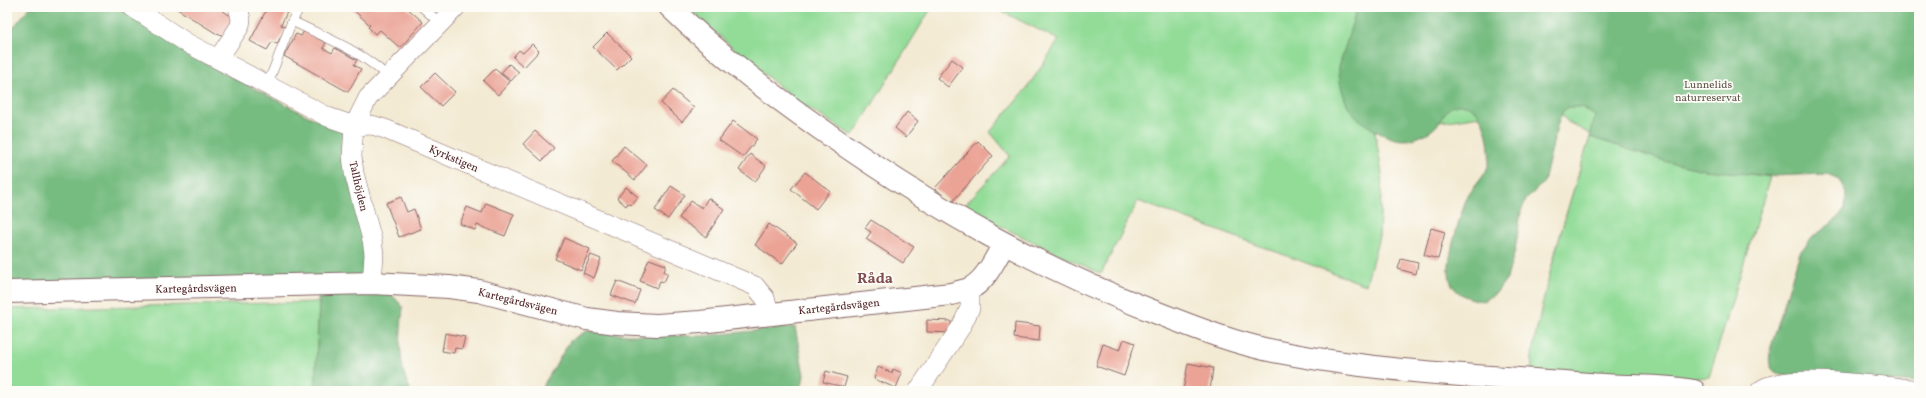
<svg xmlns="http://www.w3.org/2000/svg" width="1926" height="398" viewBox="0 0 1926 398" font-family="Vollkorn,serif">
<rect width="100%" height="100%" fill="#fdfcf7"/>
<filter id="ink" filterUnits="userSpaceOnUse"><feTurbulence type="fractalNoise" baseFrequency=".025" numOctaves="2"/><feDisplacementMap in="SourceGraphic" scale="8" xChannelSelector="R" yChannelSelector="G"/><feConvolveMatrix kernelMatrix="1 2 1 2 8 2 1 2 1" color-interpolation-filters="sRGB"/></filter>
<filter id="wash" filterUnits="userSpaceOnUse"><feTurbulence type="fractalNoise" baseFrequency=".012" numOctaves="4" result="noise"/><feDisplacementMap in="SourceGraphic" scale="16" xChannelSelector="R" yChannelSelector="G"/><feGaussianBlur stdDeviation="0.9" result="paint"/><feColorMatrix in="noise" values="0 0 0 0 0 0 0 0 0 0 0 0 0 0 0 0 0 1.4 0 .05"/><feComposite in="paint" operator="in"/></filter>
<g filter="url(#wash)">
<rect width="100%" height="100%" fill="#f3ead3"/>
<path fill="#93dc98" stroke="#6e7e62" d="M688,7H932L853,136L800,103L737,52Z
M993,7H1919L1750,174L1770,177L1709,377L1695,378L1532,372C1530,351 1537,331 1541,310C1554,251 1572,194 1590,137L1601,140L1568,122L1552,105L1375,132L1382,174L1379,236L1366,285L1138,201L1101,274L962,208L1010,156L990,132L1027,88L1059,40Z
M319,302L315,391H7V309Z"/>
<path fill="#76bc80" stroke="#606e56" d="M30,7H118L193,57L308,116L349,132L368,250V268L403,307C400,336 397,364 411,391H315L319,302L317,279L7,284V35Z
M1357,7H1919V383L1778,374C1767,367 1769,359 1771,347L1800,252L1813,237L1837,219L1845,208L1846,193L1839,179L1827,174L1770,176L1704,170L1668,162L1590,137L1595,116L1581,107H1569L1563,111L1557,126L1544,182L1526,200L1521,211L1515,250L1507,278L1496,293L1484,301C1442,296 1446,271 1454,239C1458,225 1461,211 1467,198C1473,186 1487,176 1489,162C1490,156 1489,148 1488,141C1486,129 1480,107 1465,105C1449,103 1445,113 1438,124C1433,131 1421,137 1412,139C1392,145 1355,122 1347,104C1343,95 1339,81 1339,71C1338,66 1342,59 1343,54C1348,38 1352,23 1357,7Z
M795,327L804,375L801,391H540L570,341L586,331L628,335L701,336Z"/>
<g id="blocks">
<path fill="#eba395" d="M174,7H217L237,20L226,38L218,33L217,34Z
M268,7H296L293,13L288,10L281,25L286,27L277,44L272,42L267,50L250,41Z
M350,7H406L423,22L400,48L380,30L375,34L368,27L370,25Z
M304,31L326,43L323,48L332,53L335,48L357,60L354,65L361,69L348,92L284,56L296,34L301,36Z
M607,33L631,56L617,70L593,47Z
M532,44L539,51L524,67L513,57L519,50L523,53Z
M952,59L963,67L948,87L937,78Z
M509,64L519,72L511,81L501,73Z
M495,69L510,82L498,95L483,81Z
M435,73L455,92L441,106L421,87Z
M673,90L694,108L682,122L661,103Z
M907,112L918,121L906,137L895,128Z
M733,121L757,139L743,157L719,140Z
M535,131L554,148L542,161L523,144Z
M978,141L993,156L951,203L935,188Z
M624,146L647,165L635,180L612,161Z
M750,154L766,166L755,182L739,170Z
M805,172L830,191L816,209L791,189Z
M671,186L685,195L668,219L655,210Z
M626,187L638,197L631,205L628,203L626,206L617,198Z
M401,197L407,212L414,209L421,229L399,237L386,203Z
M708,198L724,209L706,237L679,218L691,201L702,208Z
M486,203L514,214L505,236L477,225L475,230L460,224L467,207L482,213Z
M871,220L914,247L903,263L866,239L871,232L865,228Z
M769,224L797,243L782,264L755,245Z
M1431,228L1445,232L1438,259L1424,255Z
M564,238L590,249L581,270L555,259Z
M591,255L601,259L594,278L583,273Z
M649,259L666,265L664,272L668,273L664,282L660,281L657,288L640,281Z
M1401,259L1418,263L1416,274L1398,269Z
M617,281L640,290L635,304L611,295Z
M927,320L951,321L950,333L927,332Z
M1015,323L1040,326L1039,341L1014,338Z
M445,333L465,337L462,349L455,348L454,353L442,351Z
M1124,339L1135,343L1124,376L1096,366L1103,344L1120,350Z
M1188,363L1213,368L1210,391H1183Z
M878,367L892,373L893,369L902,373L896,388L874,379Z
M826,371L847,377L844,387L823,382Z"/>
</g>
</g>
<g filter="url(#ink)">
<use href="#blocks" fill-opacity="0" stroke="#856666" stroke-width="1"/>
<g fill="none" stroke-linecap="round" stroke-linejoin="round">
<g stroke="#856666" stroke-width="10">
<path id="service" d="M300,7L292,21C324,37 362,51 388,77
M422,7L440,23
M267,86L292,21"/>
</g>
<g stroke="#856666" stroke-width="20">
<path id="minor" d="M132,7L187,43L328,117L354,126L372,125L385,129L755,286L765,298L770,314
M218,59L240,26L241,19L238,7
M372,283L374,254L372,240L354,173L352,156L354,126L368,98L456,7
M918,391L961,327L970,308V289
M1760,391C1780,371 1889,387 1919,390"/>
</g>
<g stroke="#856666" stroke-width="24">
<path id="tertiary" d="M670,7C721,57 779,100 838,141C938,210 1036,266 1150,310C1193,327 1238,345 1284,353C1377,371 1471,376 1565,382C1587,384 1610,386 1633,386C1654,387 1674,387 1694,391
M7,292L372,283L449,287L479,291L587,319L617,323L657,325L700,322L951,294C957,292 964,291 969,289C986,281 995,259 1004,244"/>
</g>
<use href="#service" stroke="#fff" stroke-width="9"/>
<use href="#minor" stroke="#fff" stroke-width="19"/>
<use href="#tertiary" stroke="#fff" stroke-width="22"/>
</g>
</g>
<g text-anchor="middle" stroke-width="3.5" stroke-linejoin="round" paint-order="stroke">
<g font-size="11" fill="#60584c" stroke="#fdfcf7">
<text x="1708" y="88">Lunnelids<tspan x="1708" dy="13">naturreservat</tspan></text>
</g>
<g font-size="11" fill="#4a1f2b" stroke="#fdfcf7">
<text transform="translate(454 158) rotate(23)" y="4">Kyrkstigen</text>
<text transform="translate(359 186) rotate(77)" y="4">Tallhöjden</text>
<text transform="translate(196 288) rotate(-1)" y="4">Kartegårdsvägen</text>
<text transform="translate(518 301) rotate(14)" y="4">Kartegårdsvägen</text>
<text transform="translate(839 306) rotate(-6)" y="4">Kartegårdsvägen</text>
</g>
<g font-size="15" font-weight="bold" fill="#824d50" stroke="#fdfcf7">
<text x="875" y="283">Råda</text>
</g>
</g>
<rect width="1926" height="398" fill="none" stroke="#fdfcf7" stroke-width="24"/>
</svg>
